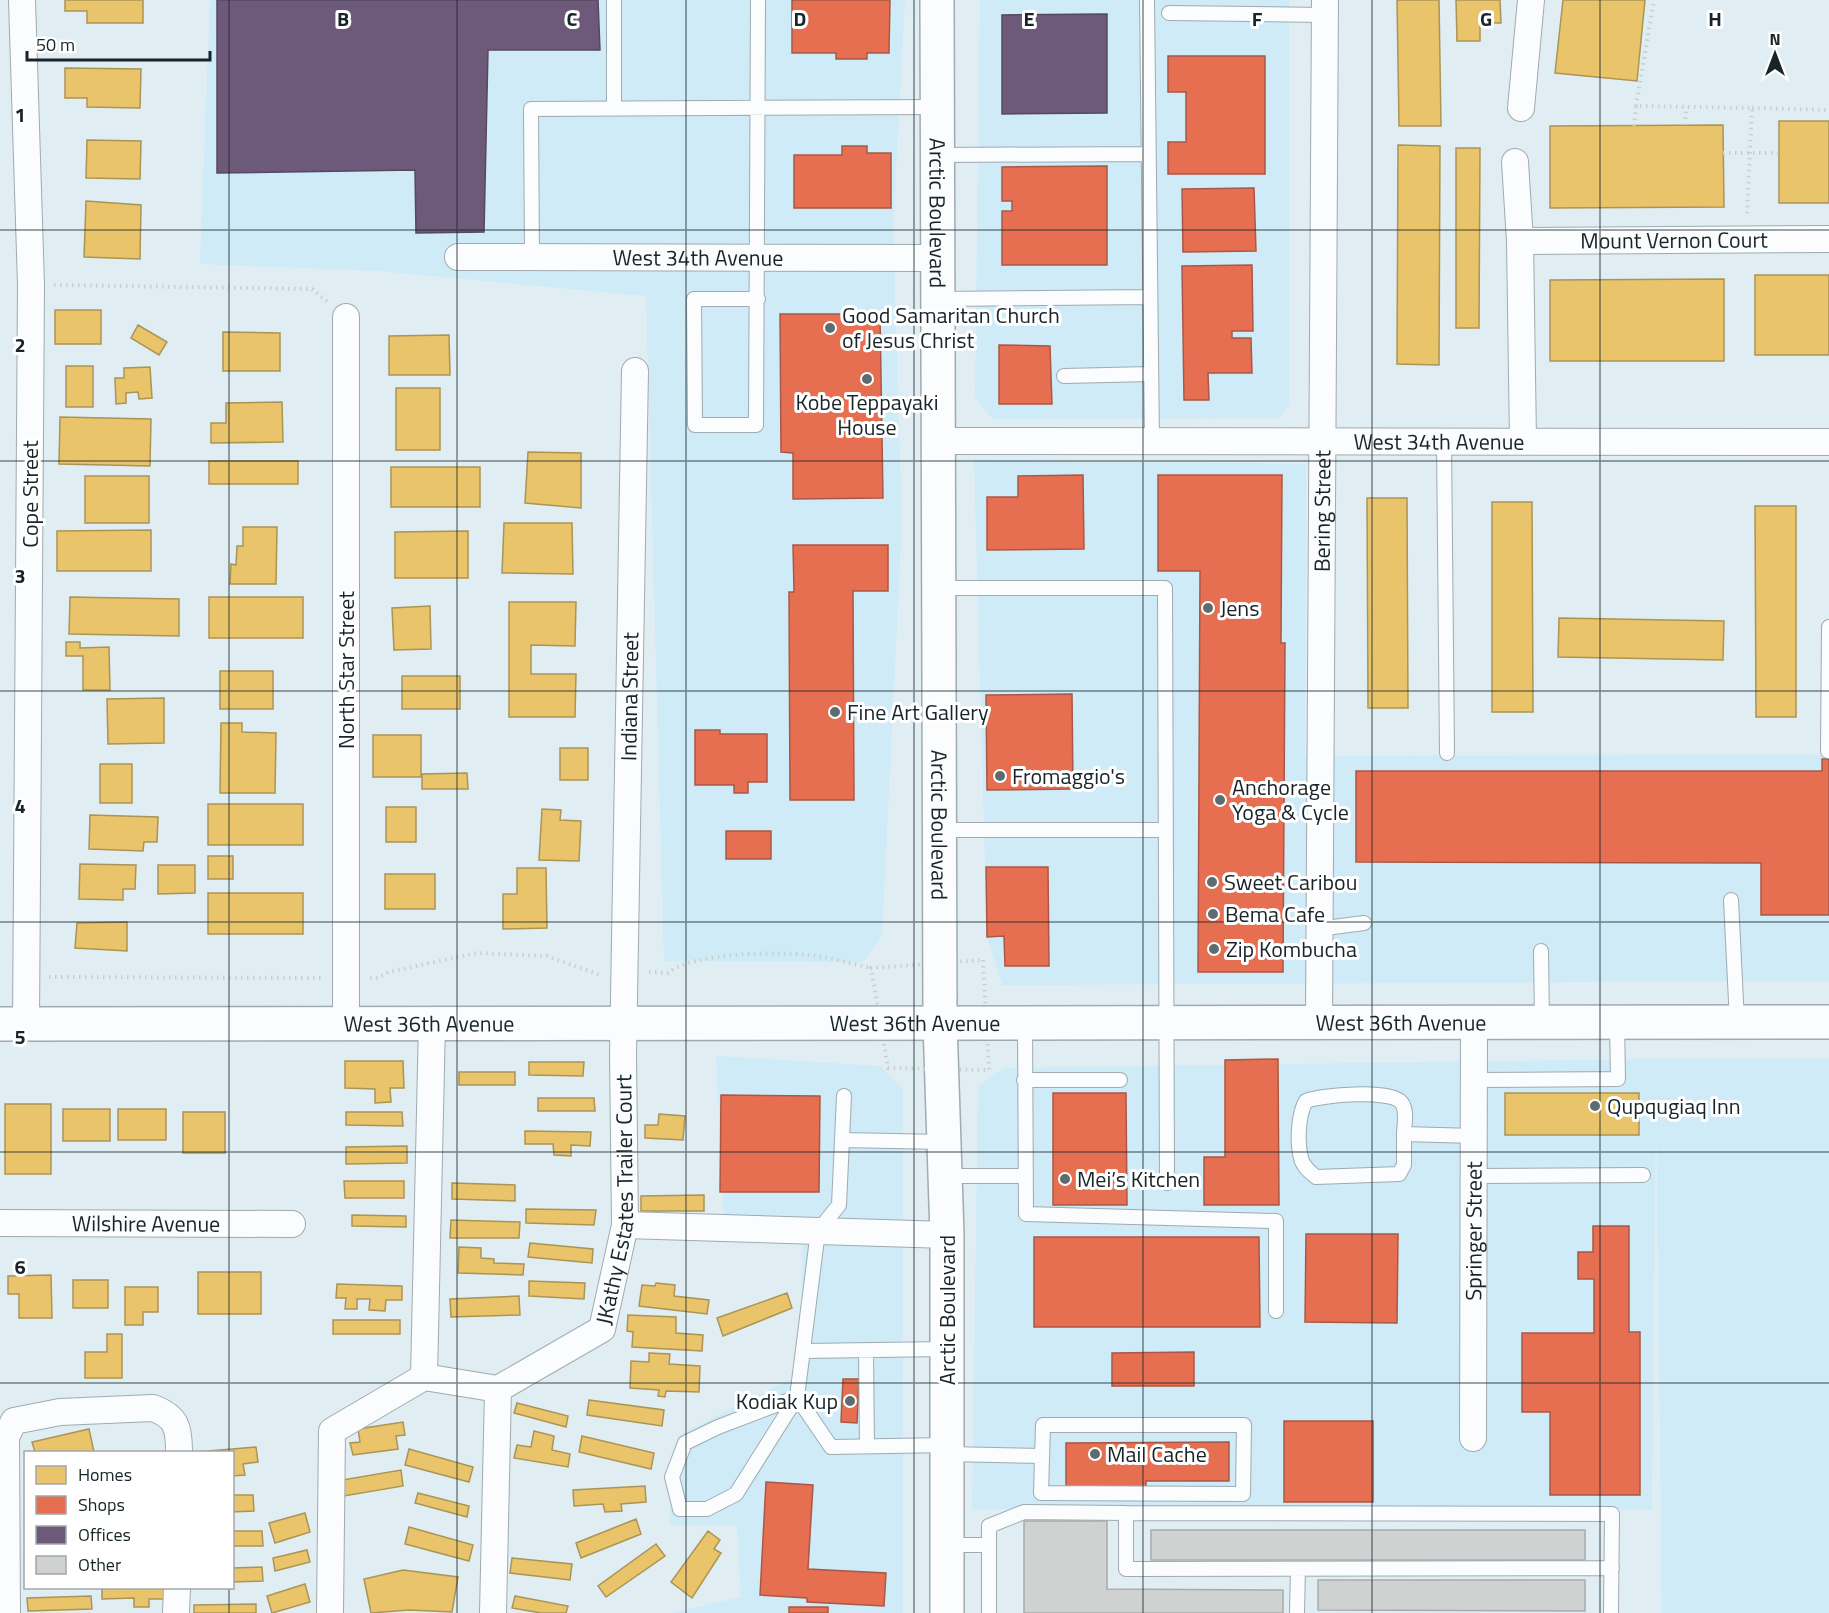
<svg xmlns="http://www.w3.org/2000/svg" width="1829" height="1613" viewBox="0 0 1829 1613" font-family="'Titillium Web',sans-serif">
<rect width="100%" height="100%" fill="#e0eef4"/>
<path fill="#ceebf7" d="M210,0H905L893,226L902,523L882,935L863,962L664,961L646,296L378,271L200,264Z
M980,0H1289V404L1279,418L993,419L975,398Z
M974,460L1306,464L1305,756L1829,755V981L1002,985L987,937Z
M716,1056L880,1066L903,1089V1613H672L741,1597L737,1525H669L677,1436L801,1374L803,1218L724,1216Z
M1656,1059H1829V1613H1662L1656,1105L1652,1510L972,1509L978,1086L1004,1068Z"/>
<path fill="#e9c46a" stroke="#aa9456" stroke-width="1.5" d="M65,0H143V23H87V11H65Z
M1397,0H1439L1441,126H1399Z
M1456,0H1500L1501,23H1480V41H1457Z
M1563,0H1645L1637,81L1555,73Z
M65,68L141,69L140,108L87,107V98H65Z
M1779,121H1829V203H1779Z
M1723,125L1724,207L1550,208V126Z
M87,140L141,141L140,179L86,178Z
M1398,145L1440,146L1439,365L1397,364Z
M1456,148H1480L1479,328H1456Z
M86,201L141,205L140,259L84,257Z
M1755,275H1829V355H1755Z
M1724,279V361H1550V280Z
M55,310H101V344H55Z
M138,325L167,342L159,355L131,338Z
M223,332L280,333V371H223Z
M449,335L450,375H389V336Z
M66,366H93V407H66Z
M150,367L152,398L139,399L138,392L126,393V403L116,404L115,378H124V368Z
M396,388H440V450H396Z
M282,402L283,442L211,443V423H226V403Z
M60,417L151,419L150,466L59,464Z
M528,452L581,453V508L525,503Z
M209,461H298V484H209Z
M391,467H480V507H391Z
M85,476H149V523H85Z
M1367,498H1407L1408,708H1368Z
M1492,502H1532L1533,712H1492Z
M1755,506H1796V717H1756Z
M504,523H572L573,574L502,573Z
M243,527H277L276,584H230L231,564L236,565L237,546H243Z
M151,530V571H57V531Z
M468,531V578H395V532Z
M70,597L179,599V636L69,634Z
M209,597H303V638H209Z
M509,602H576L575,646L531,645V674H576L575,717H509Z
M430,606L431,649L394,650L392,608Z
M1559,618L1724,621L1723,660L1558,657Z
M66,642H80V648L109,647L110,690H83V656H66Z
M220,671H273V709H220Z
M402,676H460V709H402Z
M164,698V743L108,744L107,699Z
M221,723H242V732L276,733L275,793H220Z
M373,735H421V777H373Z
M560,748H588V780H560Z
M100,764H132V803H100Z
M467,773L468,789H422V774Z
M208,804H303V845H208Z
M386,807H416V842H386Z
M542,809L561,810L560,820L581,821L579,861L539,860Z
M90,815L158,817L157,842H144L143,851L89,849Z
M208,856H233V879H208Z
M80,864L136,865L135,889H123V900L79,899Z
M158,865H195V893L158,894Z
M517,868H546L547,928L503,929V894H517Z
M385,874H435V909H385Z
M208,893H303V934H208Z
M127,922V951L75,948L77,923Z
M345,1061H403L404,1088H390L391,1102L375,1103V1089L345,1088Z
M529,1062H584L583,1076L529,1075Z
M459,1072H515V1085H459Z
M1505,1093H1639V1135H1505Z
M538,1098H594L595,1111H538Z
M5,1104H51V1174H5Z
M63,1109H110V1141H63Z
M118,1109H166V1140H118Z
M183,1112H225V1153H183Z
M346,1112H402L403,1126L346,1125Z
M659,1114L685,1116L683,1140L645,1138V1125H658Z
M525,1131L591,1132L590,1146L571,1145V1156L554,1155L553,1144H525Z
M407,1146V1163L346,1164V1147Z
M344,1181H404V1198H345Z
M452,1183L515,1185V1201L452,1199Z
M704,1195V1211H641V1196Z
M526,1209L596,1210L594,1225L526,1223Z
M352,1215L406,1216V1227L352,1226Z
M451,1220L520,1222L519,1238H450Z
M530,1243L593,1249L592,1263L528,1257Z
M459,1247L481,1248V1258L494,1259V1263L524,1264L523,1275L458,1273Z
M198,1272H261V1314H198Z
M51,1275L52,1318H19V1294H8V1276Z
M73,1280H108V1308H73Z
M529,1281L585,1283L584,1299L529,1296Z
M656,1283L675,1285L674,1296L709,1300L707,1314L639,1306L642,1285L655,1286Z
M337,1284L402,1286V1300H386L385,1311L369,1310L370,1299H357V1309H345L346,1298H336Z
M125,1287H158V1312H143V1325H125Z
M787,1293L792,1308L723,1336L717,1318Z
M519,1296L520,1315L451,1317L450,1299Z
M628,1315L676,1317V1333L703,1335L702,1351L632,1347L633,1332L627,1331Z
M333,1320H400V1334H333Z
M107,1334H122V1378H85V1352H107Z
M649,1353L670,1354L669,1364L700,1366L699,1392L666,1391L665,1397L658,1396L659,1390L630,1388L631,1361L649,1362Z
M589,1400L664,1410L662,1426L587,1415Z
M517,1403L568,1416L566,1427L514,1413Z
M403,1422L405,1435L396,1436L398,1449L353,1455L350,1443L360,1442L358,1429Z
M89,1429L94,1452H35L32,1442Z
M534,1431L554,1436L552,1450L570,1454L568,1467L514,1458L517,1445L531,1447Z
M582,1436L654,1453L651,1469L579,1452Z
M256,1447L258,1462L243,1464L245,1475L232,1476V1452H196Z
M409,1449L473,1467L469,1482L405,1465Z
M401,1470L403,1486L344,1496L342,1480Z
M645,1486L646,1502L621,1504L622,1511L605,1512L603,1504L574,1506L573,1490Z
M418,1493L469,1506L467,1517L415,1503Z
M232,1495H253L254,1511L232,1512Z
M305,1513L310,1532L275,1543L269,1523Z
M636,1519L641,1534L581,1558L576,1543Z
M409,1527L473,1545L469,1561L405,1544Z
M232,1531H262L263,1546H232Z
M708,1531L720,1540L714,1549L721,1553L692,1598L671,1582Z
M656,1544L665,1556L606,1597L598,1586Z
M307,1550L310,1562L275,1571L273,1558Z
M512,1558L572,1564L570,1580L510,1573Z
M262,1567L263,1581L232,1582V1568Z
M403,1570L458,1577L452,1612L409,1610L371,1613L364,1579Z
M305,1584L310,1602L272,1613L267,1596Z
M102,1588H164V1599H149V1607H134V1598L102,1599Z
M91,1596L92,1609L28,1611L27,1598Z
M515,1596L568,1606L566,1613H541L512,1608Z
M256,1604V1613H194V1605Z"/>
<path fill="#e76f51" stroke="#a95845" stroke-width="1.5" d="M792,0H890L889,53H867V59H836V53H792Z
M1168,56H1265V174H1168V142H1186V92H1168Z
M842,146H867V153H891V208H794V155H842Z
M1107,166V265H1002V211H1012V201H1002V167Z
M1254,188L1256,251L1183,252L1182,189Z
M1252,265L1253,331H1232V338H1251L1252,373H1208L1209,400H1184L1182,266Z
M780,314H880L883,498L793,499V453L781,452Z
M999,345L1050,346L1052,404H999Z
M1083,475L1084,549L987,550V497H1018V476Z
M1158,475H1282L1281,643H1285L1283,972H1198L1200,571H1158Z
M793,545H888V591H853L854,800H790L789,592H794Z
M1072,694L1073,789L987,790L986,695Z
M695,730H720V734H767V782H748V793H734V785H695Z
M1822,759H1829V915H1761V863L1356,862V771H1822Z
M726,831H771V859H726Z
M986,867H1048L1049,966H1005L1004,936L987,937Z
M1278,1059L1279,1205H1204V1157H1225V1060Z
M1053,1093H1126L1127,1205H1053Z
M721,1095L820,1096L819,1192H720Z
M1593,1226H1629V1332H1640V1495H1550V1412H1522V1333H1594V1279H1578V1252H1593Z
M1306,1234H1398L1397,1323L1305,1322Z
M1034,1237H1259L1260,1327H1034Z
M1194,1352V1386H1112V1353Z
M843,1379H859L857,1423L841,1422Z
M1284,1421H1373V1502H1284Z
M1229,1442V1481H1146V1489L1066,1490V1443Z
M766,1482L813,1485L808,1569L886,1573L884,1606L807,1602V1598L760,1595Z
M789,1607H828V1613H789Z"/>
<path fill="#6d597a" stroke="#544961" stroke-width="1.5" d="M217,0H598L600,50H488L484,232L416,233L415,170L217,173Z
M1107,14V113L1002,114V15Z"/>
<path fill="#d0d2d1" stroke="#a9abab" stroke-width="1.5" d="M1024,1521H1107V1589L1283,1590V1613H1024Z
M1151,1530H1585V1560H1151Z
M1318,1580H1585V1611L1318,1610Z"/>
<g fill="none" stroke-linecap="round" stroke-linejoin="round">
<g stroke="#9fabb0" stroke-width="16">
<path id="lane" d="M1147,0L1152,441
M1169,13L1325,15
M614,109V0
M938,155L1148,154
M532,257L531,109L938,107
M758,299H694L695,425H756L758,0
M938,299L1150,297
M1064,376L1151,374
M1444,440L1447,753
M939,588H1165L1167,1183
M1828,751L1829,627
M940,830H1165
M1731,900L1737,1022
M1318,929L1364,923
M1541,951L1542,1022
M1025,1022L1026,1214L1276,1221V1311
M1024,1080H1120
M1474,1080L1618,1079L1617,1022
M844,1096L839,1205L818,1231L797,1397L718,1427L685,1443L672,1477L680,1509H707L736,1494L797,1397L831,1447L947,1445
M1404,1134V1165L1399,1174L1316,1177C1310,1172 1303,1167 1301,1158C1297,1143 1298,1114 1306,1101C1322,1095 1389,1089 1401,1102C1408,1110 1404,1125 1404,1134L1474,1136
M842,1140L944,1142
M945,1176H1025
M1474,1176L1643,1175
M803,1351L947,1349
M866,1351L867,1446
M1043,1425H1244L1243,1494L1041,1493Z
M947,1454L1042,1456
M948,1545H989
M989,1613V1526L1024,1512L1126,1513
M1297,1613L1298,1569
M1611,1613L1612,1514L1126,1513V1569L1612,1568"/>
</g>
<g stroke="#9fabb0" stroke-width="28">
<g id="street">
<path d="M22,0L31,285L26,1024"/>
<path d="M1521,108L1531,0"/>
<path d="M1515,162L1520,241L1523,440"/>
<path id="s1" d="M1520,241L1829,239"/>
<path id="s2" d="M458,257L938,258"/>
<path d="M346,317V1023"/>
<path id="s3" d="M939,441L1829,442"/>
<path id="s4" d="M1319,1021L1325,0"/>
<path id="s5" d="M0,1223L292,1224"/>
<path d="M625,1225L947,1235"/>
<path id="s6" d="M424,1377L498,1389L602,1329L625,1225L623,1055L635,371"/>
<path id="s7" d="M1473,1438L1474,1022"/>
<path d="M7,1613L6,1437L14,1421L60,1412L153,1408C177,1417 179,1428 179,1452"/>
<path d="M176,1613L177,1588"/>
<path d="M330,1613L332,1431L424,1377L432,1023"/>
<path d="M493,1613L498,1389"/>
</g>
</g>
<g stroke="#9fabb0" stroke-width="36">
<g id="secondary">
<path id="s8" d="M937,0L940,1023L947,1235V1613"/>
<path id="s9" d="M0,1024L1829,1022"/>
</g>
</g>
<path stroke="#c9ced0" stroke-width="4" stroke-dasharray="1.5 4.5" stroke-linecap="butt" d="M1636,106L1654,0
M1752,108L1829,110
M1685,125L1686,107
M1634,126L1636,106L1752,108L1747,214
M1723,153H1779
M54,285L312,289L329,303
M983,960L989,1070L888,1068L871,968Z
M649,972L668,973C692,952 784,951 817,956C835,959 853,964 871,968
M49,977L323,978
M370,978H378L388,972L477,953L547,956L600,975"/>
<use href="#lane" stroke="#fafcfd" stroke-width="14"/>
<use href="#street" stroke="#fafcfd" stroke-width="26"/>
<use href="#secondary" stroke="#fafcfd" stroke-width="33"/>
</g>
<path fill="none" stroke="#182428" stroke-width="1.5" stroke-opacity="0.55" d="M229,0V1452M457,0V1613M686,0V1613M914,0V1613M1143,0V1613M1372,0V1613M1600,0V1613M0,230H1829M0,461H1829M0,691H1829M0,922H1829M0,1152H1829M0,1383H1829M229,1588V1613"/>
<g fill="#5e6b6f" stroke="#fff" stroke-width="2">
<circle cx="830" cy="328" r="6"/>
<circle cx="867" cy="379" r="6"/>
<circle cx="1208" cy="608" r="6"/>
<circle cx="835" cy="712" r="6"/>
<circle cx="1000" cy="776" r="6"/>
<circle cx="1220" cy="800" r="6"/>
<circle cx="1212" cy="882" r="6"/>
<circle cx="1213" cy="914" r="6"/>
<circle cx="1214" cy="949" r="6"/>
<circle cx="1595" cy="1106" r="6"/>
<circle cx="1065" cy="1179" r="6"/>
<circle cx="850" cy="1401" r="6"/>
<circle cx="1095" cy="1454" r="6"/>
</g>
<g text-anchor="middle" stroke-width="6" stroke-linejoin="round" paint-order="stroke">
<g font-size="22" fill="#182428" stroke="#fff">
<text dy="8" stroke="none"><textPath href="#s8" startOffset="213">Arctic Boulevard</textPath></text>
<text dy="8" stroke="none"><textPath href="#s1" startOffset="154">Mount Vernon Court</textPath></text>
<text dy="8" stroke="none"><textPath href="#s2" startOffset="240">West 34th Avenue</textPath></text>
<text dy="8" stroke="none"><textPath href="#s3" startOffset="500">West 34th Avenue</textPath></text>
<text transform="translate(30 494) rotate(-90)" y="8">Cope Street</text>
<text dy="8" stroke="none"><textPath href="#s4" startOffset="510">Bering Street</textPath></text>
<text transform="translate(346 670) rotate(-90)" y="8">North Star Street</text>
<text dy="8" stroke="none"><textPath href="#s6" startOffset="830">Indiana Street</textPath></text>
<text dy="8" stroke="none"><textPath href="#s8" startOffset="825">Arctic Boulevard</textPath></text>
<text dy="8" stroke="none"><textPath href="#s9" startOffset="1401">West 36th Avenue</textPath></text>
<text dy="8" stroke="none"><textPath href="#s9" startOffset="429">West 36th Avenue</textPath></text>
<text dy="8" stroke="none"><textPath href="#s9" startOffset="915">West 36th Avenue</textPath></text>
<text dy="8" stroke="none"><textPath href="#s6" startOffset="326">JKathy Estates Trailer Court</textPath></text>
<text dy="8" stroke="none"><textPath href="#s5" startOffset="146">Wilshire Avenue</textPath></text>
<text dy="8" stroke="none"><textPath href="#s7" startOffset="207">Springer Street</textPath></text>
<text transform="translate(947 1310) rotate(-90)" y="8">Arctic Boulevard</text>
</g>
<g font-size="22" fill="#182428" stroke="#fff" text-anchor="start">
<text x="842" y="323">Good Samaritan Church<tspan x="842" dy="25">of Jesus Christ</tspan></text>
<text x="867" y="410" text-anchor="middle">Kobe Teppayaki<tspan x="867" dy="25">House</tspan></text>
<text x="1220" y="616">Jens</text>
<text x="847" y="720">Fine Art Gallery</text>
<text x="1012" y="784">Fromaggio's</text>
<text x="1232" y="795">Anchorage<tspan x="1232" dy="25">Yoga &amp; Cycle</tspan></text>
<text x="1224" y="890">Sweet Caribou</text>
<text x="1225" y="922">Bema Cafe</text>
<text x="1226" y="957">Zip Kombucha</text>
<text x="1607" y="1114">Qupqugiaq Inn</text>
<text x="1077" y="1187">Mei’s Kitchen</text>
<text x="838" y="1409" text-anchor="end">Kodiak Kup</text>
<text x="1107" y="1462">Mail Cache</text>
</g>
</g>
<g font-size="20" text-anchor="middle" font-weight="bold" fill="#182428" stroke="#fff" stroke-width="6" stroke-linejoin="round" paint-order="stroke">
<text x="343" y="26">B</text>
<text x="572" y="26">C</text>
<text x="800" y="26">D</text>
<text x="1029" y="26">E</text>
<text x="1257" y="26">F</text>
<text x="1486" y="26">G</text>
<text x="1715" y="26">H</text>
<text x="20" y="122">1</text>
<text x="20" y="352">2</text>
<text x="20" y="583">3</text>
<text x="20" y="813">4</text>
<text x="20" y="1044">5</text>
<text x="20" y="1274">6</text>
</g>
<rect x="24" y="1451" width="210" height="138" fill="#ffffff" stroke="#a3a7a9" stroke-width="1.5"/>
<rect x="36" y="1466" width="30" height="18" fill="#e9c46a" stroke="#a3a7a9" stroke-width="1.5"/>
<text x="78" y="1481" font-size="18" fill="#182428">Homes</text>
<rect x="36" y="1496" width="30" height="18" fill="#e76f51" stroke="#a3a7a9" stroke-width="1.5"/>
<text x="78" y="1511" font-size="18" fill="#182428">Shops</text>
<rect x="36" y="1526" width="30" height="18" fill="#6d597a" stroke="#a3a7a9" stroke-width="1.5"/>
<text x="78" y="1541" font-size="18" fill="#182428">Offices</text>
<rect x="36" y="1556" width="30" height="18" fill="#d0d2d1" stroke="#a3a7a9" stroke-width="1.5"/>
<text x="78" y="1571" font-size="18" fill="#182428">Other</text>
<g transform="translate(1775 54)" stroke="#ffffff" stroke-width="4.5" paint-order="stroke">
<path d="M0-4.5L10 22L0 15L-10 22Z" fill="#182428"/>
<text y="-9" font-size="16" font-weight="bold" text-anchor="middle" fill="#182428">N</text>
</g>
<path d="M27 51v9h183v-9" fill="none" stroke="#182428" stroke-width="3"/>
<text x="36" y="51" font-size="18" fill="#182428" stroke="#ffffff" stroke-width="4.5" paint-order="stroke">50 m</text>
</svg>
